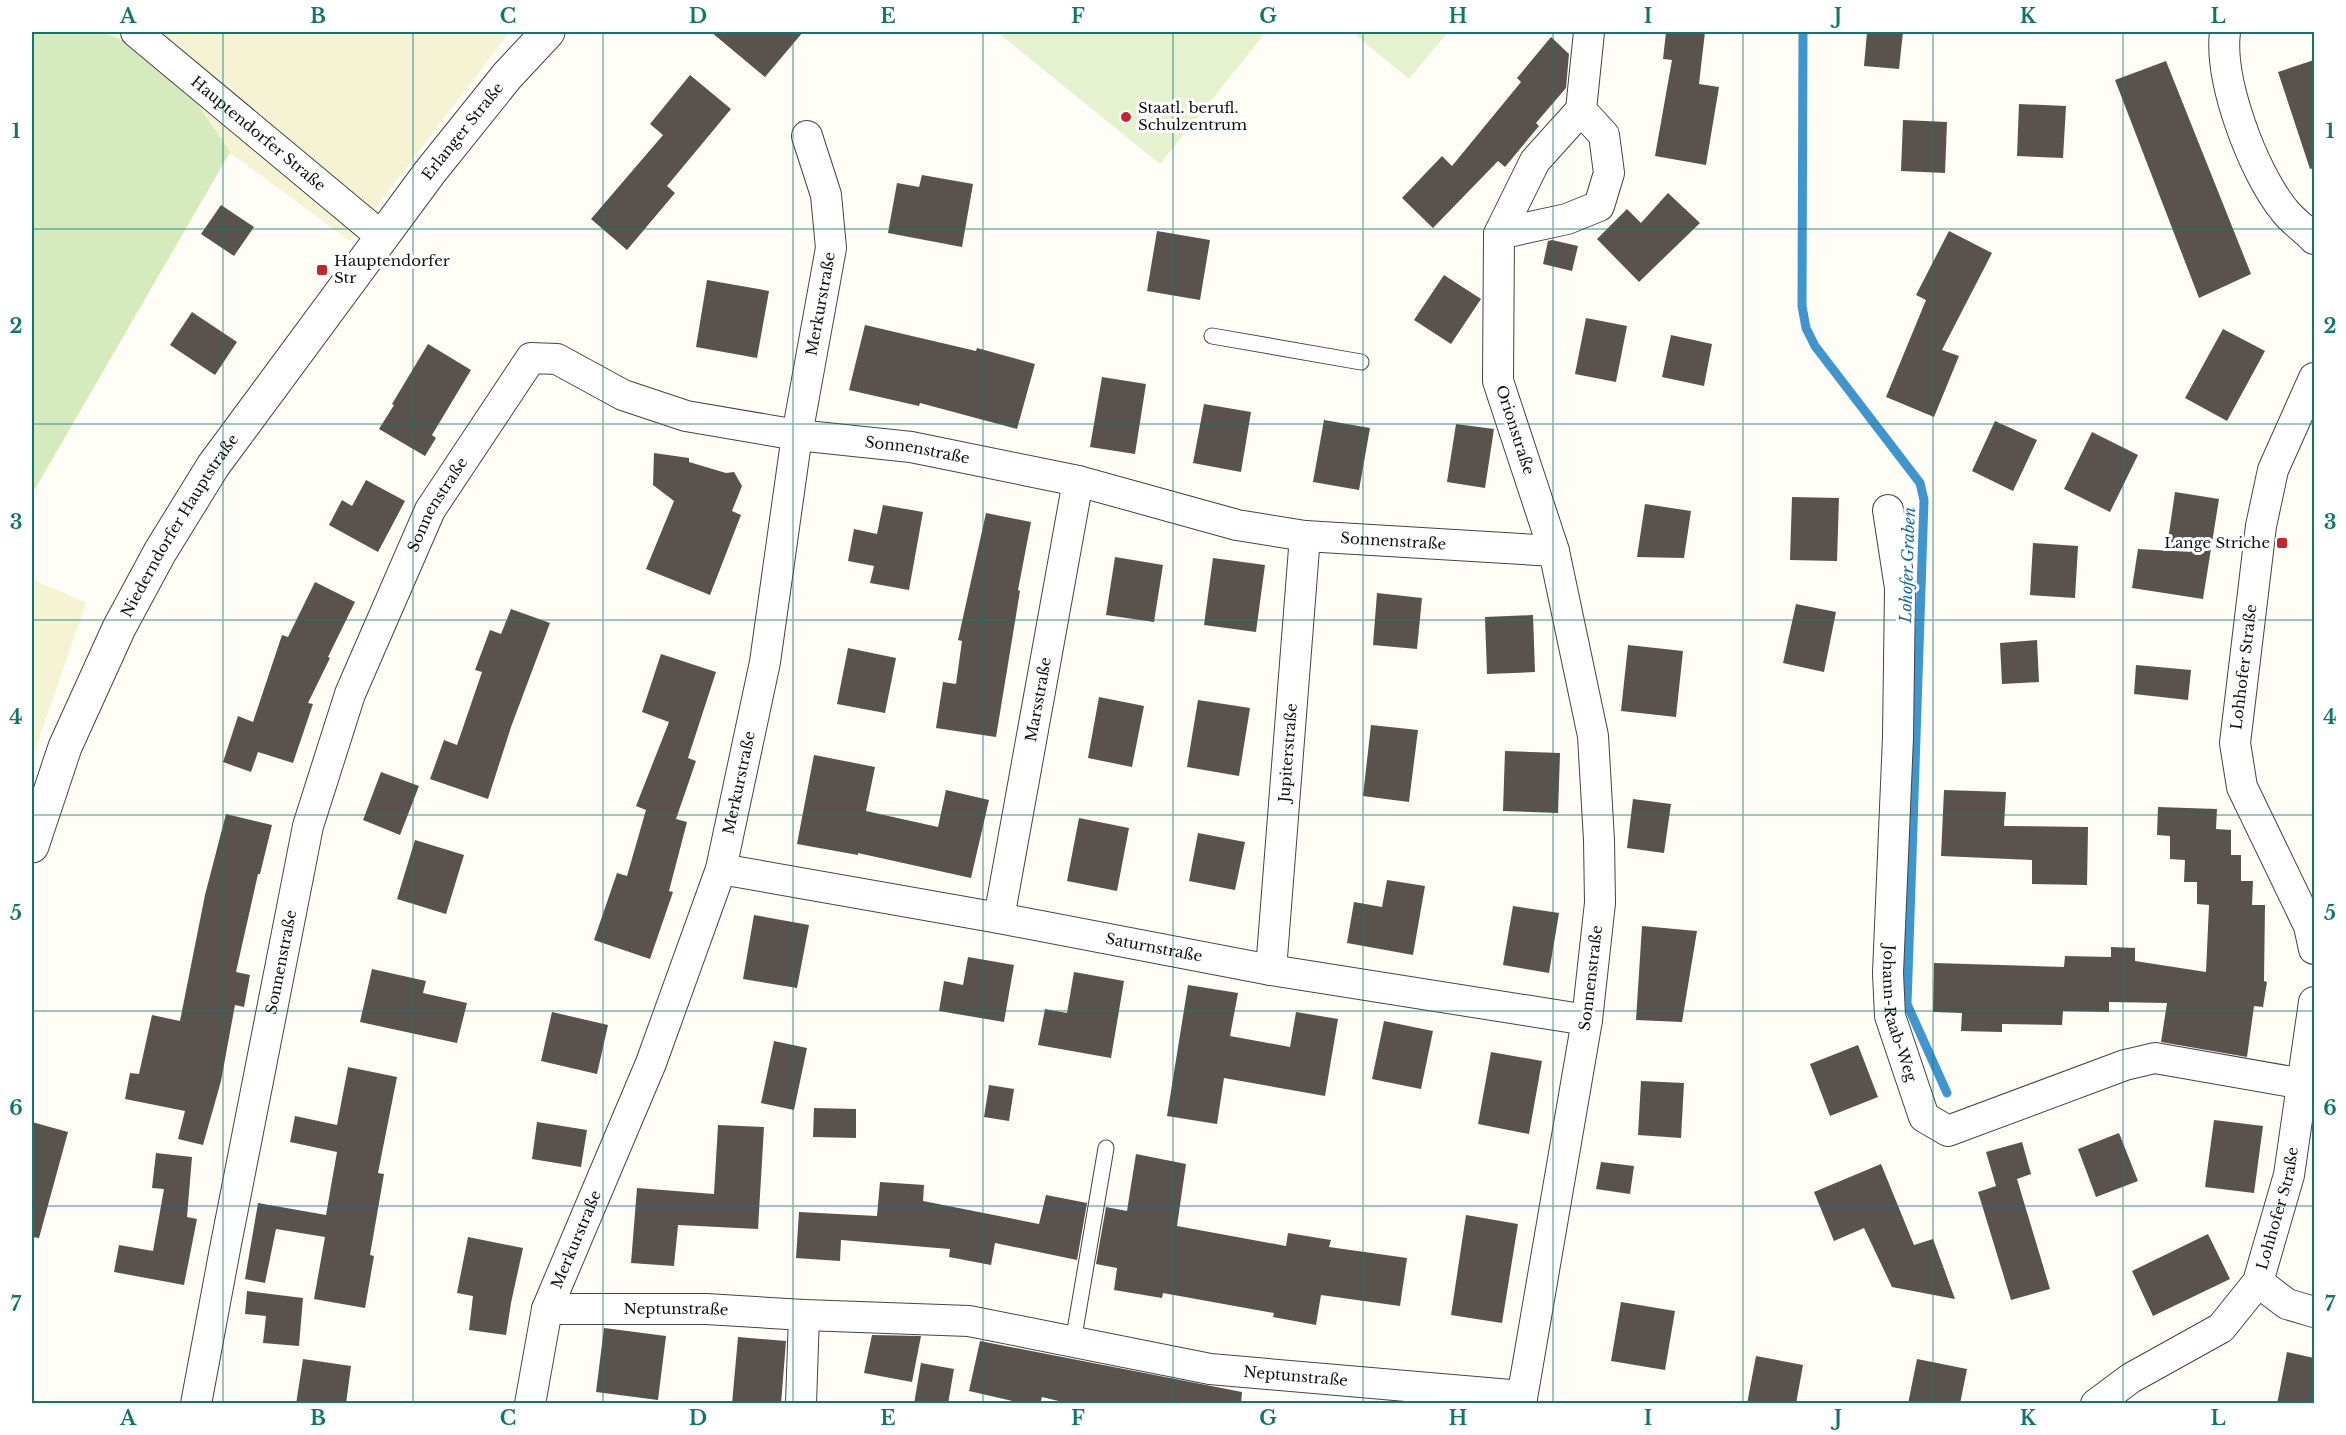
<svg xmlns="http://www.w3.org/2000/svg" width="2346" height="1435" viewBox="0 0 2346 1435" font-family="'Libre Baskerville',serif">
<rect width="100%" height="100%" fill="#fffdf5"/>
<path fill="#f6f3d4" d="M32,32H510L350,241L230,153L32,494Z
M32,579L86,603L32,760Z"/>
<path fill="#d5ebbd" d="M32,32H103L128,43L189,92L230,152L32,494Z"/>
<path fill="#e6f2cf" d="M997,32H1266L1160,164Z
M1352,32H1448L1409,79Z"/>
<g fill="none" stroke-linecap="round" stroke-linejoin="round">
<path stroke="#3f96cf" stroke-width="9" d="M1803,32L1802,306L1806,328L1815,346L1920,483L1924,500L1907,1004L1947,1093"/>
</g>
<path fill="#5a524d" d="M711,32H803L765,77Z
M1666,32H1705L1699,84L1719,87L1706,165L1655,156L1672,60L1663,59Z
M1867,32H1903L1899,69L1864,66Z
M1551,37L1569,54L1566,88L1536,123L1539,126L1505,167L1498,161L1433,228L1402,198L1442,156L1452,166L1521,82L1517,78Z
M2314,60V168L2310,169L2278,72Z
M2166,61L2251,274L2199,298L2115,80Z
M690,75L731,109L667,186L675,193L627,250L591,219L663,135L650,124Z
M2019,104L2066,106L2063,158L2017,156Z
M1903,120L1947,122L1945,173L1901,171Z
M922,175L973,184L962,247L888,233L897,183L919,187Z
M1668,193L1700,223L1639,282L1597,239L1627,209L1641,223Z
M221,205L254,227L234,256L201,234Z
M1157,231L1210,240L1200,300L1147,291Z
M1949,231L1992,253L1942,350L1959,356L1934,417L1886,397L1926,300L1916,295Z
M1552,240L1578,246L1572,271L1543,264L1548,241Z
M1444,275L1481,299L1451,344L1414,320Z
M707,280L769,291L757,358L696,347Z
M192,312L237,342L215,375L170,345Z
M1586,318L1627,326L1616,382L1575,374Z
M865,325L976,351L977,348L1035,364L1017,429L920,403L919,406L849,390Z
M2223,329L2265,351L2227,421L2185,398Z
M1671,335L1712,344L1704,386L1662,377Z
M428,344L471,370L432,435L436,438L425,456L379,429L394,405L392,404Z
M1102,377L1146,384L1135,454L1090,447Z
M1204,404L1251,412L1241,472L1193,463Z
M1324,420L1370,428L1359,490L1313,482Z
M1995,421L2037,440L2013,491L1972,471Z
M1456,424L1494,429L1485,488L1447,482Z
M2092,432L2138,455L2110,512L2064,489Z
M654,453L689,458V462L726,473L734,472L742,486L732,511L741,515L710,595L646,569L674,501L653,485Z
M366,480L405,501L378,552L329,525L342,500L352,506Z
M2175,492L2219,499L2203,599L2132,588L2138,549L2192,552L2168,540Z
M1792,497L1839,498L1837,561L1790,560Z
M1645,504L1691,511L1684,558L1637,557Z
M883,505L923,512L909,590L870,583L874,566L848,561L854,529L877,534Z
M986,513L1031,522L1018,590L1020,591L996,737L936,728L943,682L956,684L962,641L958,640Z
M2033,543L2078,546L2075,598L2030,595Z
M1115,557L1163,565L1154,622L1106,615Z
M1213,558L1265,565L1256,632L1204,625Z
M315,582L355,602L328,657L330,658L308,703L313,704L293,763L258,752L251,772L223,762L238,716L253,722L282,635L288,637Z
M1377,593L1422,598L1417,649L1373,645Z
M1796,604L1836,612L1824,672L1783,663Z
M511,609L550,623L511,727L488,799L430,779L444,740L457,745L482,672L475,670L490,630L501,634Z
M1533,615L1535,672L1487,674L1485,617Z
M2037,640L2039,682L2002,684L2000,643Z
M1628,645L1683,651L1676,717L1621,711Z
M848,648L896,658L885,713L837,704Z
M661,654L716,672L688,758L696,761L676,819L687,822L669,891L673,892L650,959L594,940L617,873L627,876L646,810L636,806L669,722L642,712Z
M2136,665L2191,670L2188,700L2134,694Z
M1099,697L1144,706L1132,767L1088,758Z
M1198,700L1250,708L1239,776L1187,767Z
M1371,725L1418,730L1409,802L1363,796Z
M1505,751L1560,753L1558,813L1503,811Z
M814,755L875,767L866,811L938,827L946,790L989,800L971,878L858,853V855L797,844Z
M381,772L419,786L400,835L363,820Z
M1944,790L2006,792L2004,826L2088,827L2087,885L2032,884V860L1941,856Z
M1633,799L1671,804L1664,853L1627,848Z
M2158,807L2217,809L2216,829L2231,830V855H2241V881H2253L2252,905H2265L2264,981L2267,982L2263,1007L2254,1006L2247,1057L2161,1042L2167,1003L2109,1002V1012L2063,1011L2062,1025L2002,1024V1032L1961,1031L1962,1013L1933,1012L1934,963L2064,967L2065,956L2111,957V947L2135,948V961L2206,972L2209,905L2197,904V882H2184L2185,860L2170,859V836L2157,835Z
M226,814L272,825L260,874H258L236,972L250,975L244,1007L235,1005L221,1081L203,1145L178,1139L185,1111L125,1099L130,1073L139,1074L152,1015L180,1021L205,895Z
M1079,818L1129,828L1117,891L1067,881Z
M1198,833L1245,842L1235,890L1189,881Z
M415,840L464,855L446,914L397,899Z
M1387,880L1425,886L1413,955L1347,943L1354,902L1382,907Z
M1513,906L1559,913L1549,973L1503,965Z
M754,915L809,925L797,988L743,979Z
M1642,926L1697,931L1682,1022L1636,1020Z
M968,957L1014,965L1004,1022L939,1011L944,981L963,985Z
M372,969L426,981L423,993L467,1003L457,1043L360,1022Z
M1074,972L1124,981L1111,1058L1038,1045L1045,1009L1067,1013Z
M1188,985L1238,993L1230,1036L1290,1047L1296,1012L1338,1019L1325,1096L1224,1078L1217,1124L1167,1116Z
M552,1012L608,1025L597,1074L541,1061Z
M1384,1021L1433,1031L1421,1089L1372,1079Z
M774,1041L807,1048L794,1110L761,1103Z
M1858,1045L1878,1097L1830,1116L1810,1064Z
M1491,1052L1542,1061L1529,1134L1478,1124Z
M348,1067L397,1077L378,1173L384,1174L370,1255L374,1256L365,1308L314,1299L325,1237L276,1229L265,1283L245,1279L258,1203L326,1215L337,1152L290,1142L295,1116L337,1125Z
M1641,1081L1684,1083L1681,1138L1638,1135Z
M989,1085L1014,1089L1009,1121L984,1117Z
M814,1108L856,1109V1138L813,1137Z
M2214,1120L2263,1126L2254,1193L2205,1187Z
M32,1122L68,1132L39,1238L32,1237Z
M537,1122L587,1130L581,1167L532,1159Z
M718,1125L764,1127L758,1229L678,1225L674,1266L631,1263L637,1188L714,1194Z
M2119,1133L2138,1181L2096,1197L2078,1149Z
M2022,1142L2031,1174L2017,1179L2050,1289L2011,1300L1978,1192L1996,1186L1986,1152Z
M156,1153L192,1157L187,1217L197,1219L184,1285L114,1272L119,1245L153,1251L164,1189L152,1188Z
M1136,1154L1186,1164L1177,1226L1286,1246L1288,1233L1331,1240L1329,1247L1407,1258L1400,1306L1321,1295L1316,1325L1273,1317L1274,1313L1163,1293L1162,1298L1114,1290L1117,1268L1096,1264L1106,1207L1127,1211Z
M1601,1162L1634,1166L1630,1194L1596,1189Z
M1881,1164L1914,1245L1933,1239L1955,1299L1892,1287L1864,1228L1834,1241L1814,1192Z
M880,1182L924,1185L923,1201L1039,1224L1046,1195L1087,1203L1077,1260L995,1243L991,1265L949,1257L950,1249L841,1240L840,1261L796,1258L799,1212L877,1216Z
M1466,1215L1518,1224L1502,1323L1451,1315Z
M2208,1234L2230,1279L2153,1316L2132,1271Z
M468,1237L523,1248L511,1303L506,1335L469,1330L473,1296L457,1293Z
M247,1291L303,1298L299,1346L263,1343L266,1316L245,1314Z
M1621,1302L1675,1311L1665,1370L1611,1361Z
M604,1328L666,1336L658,1400L596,1392Z
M872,1335L921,1336L912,1382L864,1373Z
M738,1337L786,1341L781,1404H732Z
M980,1341L1242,1392L1241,1404H1071L1042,1397L1040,1404H1026L969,1391Z
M2287,1352L2314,1358V1404H2277Z
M1756,1356L1803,1365L1796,1404H1747Z
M303,1359L351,1366L346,1404H296Z
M1917,1359L1967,1369L1960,1404H1908Z
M921,1363L954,1369L948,1404H914Z"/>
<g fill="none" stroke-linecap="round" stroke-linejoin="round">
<g stroke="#444" stroke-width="17">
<path id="service" d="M1212,336L1361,362
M1073,1342L1106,1148"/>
</g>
<g stroke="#444" stroke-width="32">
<g id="minor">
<path id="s1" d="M136,32L381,236"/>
<path d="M2225,32C2219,81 2253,172 2284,210C2292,221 2305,229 2314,239"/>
<path d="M1499,234L1567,219L1599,206L1609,173L1604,135L1581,110"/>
<path d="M2314,378L2273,470L2261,526L2235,743L2242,787L2309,926L2314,949"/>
<path id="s2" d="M1888,510L1900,588L1898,737L1888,973L1890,1016L1924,1117L1948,1131L2125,1065L2155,1058L2303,1084"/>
<path d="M1554,551L1498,381L1499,234L1535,161L1581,110L1589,32"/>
<path id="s3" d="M721,869L999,918L1271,970L1587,1020"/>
<path id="s4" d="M999,918L1078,481"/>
<path id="s5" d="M1271,970L1305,536"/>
<path d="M2258,1282L2287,1304L2314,1312"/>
<path id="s6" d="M547,1309H706L804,1315L969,1321L1210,1369L1522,1396"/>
<path id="s7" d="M196,1404L225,1249L308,826L350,694L430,510L531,358L557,359L623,395L686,416L797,435L911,447L1078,481L1237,525L1305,536L1554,551L1593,736L1599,840L1600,903L1587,1020L1521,1404"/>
<path id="s8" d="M530,1404L547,1309L651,1063L721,869L765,662L797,435L831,248L826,195L807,136"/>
<path d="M801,1404L804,1315"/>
<path id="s9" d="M2096,1404L2131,1378L2221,1328L2258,1282L2289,1175L2314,1002"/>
</g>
</g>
<g stroke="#444" stroke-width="35">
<g id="tertiary">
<path id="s10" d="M32,846L65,747L119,628L160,552L213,466L430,172L507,76L548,32"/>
</g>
</g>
<use href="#service" stroke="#fff" stroke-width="15"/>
<use href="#minor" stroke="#fff" stroke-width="30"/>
<use href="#tertiary" stroke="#fff" stroke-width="33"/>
</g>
<path fill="none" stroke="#0f766e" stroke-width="1.5" stroke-opacity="0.55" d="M223,32V1404M413,32V1404M603,32V1404M793,32V1404M983,32V1404M1173,32V1404M1363,32V1404M1553,32V1404M1743,32V1404M1933,32V1404M2123,32V1404M32,229H2314M32,424H2314M32,620H2314M32,815H2314M32,1011H2314M32,1206H2314"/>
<g fill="#c4262e" stroke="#fff" stroke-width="2">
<circle cx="1126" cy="117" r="6"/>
<rect x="316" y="264" width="12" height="12" rx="3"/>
<rect x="2276" y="537" width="12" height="12" rx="3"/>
</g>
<g text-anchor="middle" stroke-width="6" stroke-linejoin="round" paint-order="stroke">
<g font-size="15" fill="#111" stroke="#fff" text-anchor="start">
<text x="1138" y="113">Staatl. berufl.<tspan x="1138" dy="17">Schulzentrum</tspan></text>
<text x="334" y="266">Hauptendorfer<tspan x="334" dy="17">Str</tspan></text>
<text x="2270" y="548" text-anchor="end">Lange Striche</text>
</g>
<g font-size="15" fill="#111" stroke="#fff">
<text dy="5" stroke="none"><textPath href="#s10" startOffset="840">Erlanger Straße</textPath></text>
<text dy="5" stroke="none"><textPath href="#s1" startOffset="159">Hauptendorfer Straße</textPath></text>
<text dy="5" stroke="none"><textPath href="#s8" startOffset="1144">Merkurstraße</textPath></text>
<text transform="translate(1515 430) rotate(72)" y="5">Orionstraße</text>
<text dy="5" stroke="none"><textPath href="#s7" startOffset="1512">Sonnenstraße</textPath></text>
<text dy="5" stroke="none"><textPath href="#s7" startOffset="936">Sonnenstraße</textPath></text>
<text dy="5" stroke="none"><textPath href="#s10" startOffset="354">Niederndorfer Hauptstraße</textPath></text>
<text dy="5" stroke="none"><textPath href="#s7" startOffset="1998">Sonnenstraße</textPath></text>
<text transform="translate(2244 667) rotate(-83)" y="5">Lohhofer Straße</text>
<text dy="5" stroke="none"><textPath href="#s4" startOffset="222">Marsstraße</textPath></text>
<text dy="5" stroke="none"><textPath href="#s5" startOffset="218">Jupiterstraße</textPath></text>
<text dy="5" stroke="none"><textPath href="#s8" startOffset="658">Merkurstraße</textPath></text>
<text dy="5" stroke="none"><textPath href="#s3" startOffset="440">Saturnstraße</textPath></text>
<text dy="5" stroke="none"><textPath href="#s7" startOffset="450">Sonnenstraße</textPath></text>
<text transform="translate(1591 978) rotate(-83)" y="5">Sonnenstraße</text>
<text dy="5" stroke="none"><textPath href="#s2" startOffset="506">Johann-Raab-Weg</textPath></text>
<text dy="5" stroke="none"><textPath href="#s9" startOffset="282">Lohhofer Straße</textPath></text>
<text dy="5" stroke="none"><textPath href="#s8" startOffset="172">Merkurstraße</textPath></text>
<text dy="5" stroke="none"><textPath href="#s6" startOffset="129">Neptunstraße</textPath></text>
<text dy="5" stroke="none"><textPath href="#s6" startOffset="754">Neptunstraße</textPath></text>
</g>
<g font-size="16" font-style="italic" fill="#1768a6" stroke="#fff">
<text transform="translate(1907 565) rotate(-88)" y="6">Lohofer Graben</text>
</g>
</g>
<rect width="2346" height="1435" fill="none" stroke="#ffffff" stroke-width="66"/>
<rect x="33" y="33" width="2280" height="1369" fill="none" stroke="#0f766e" stroke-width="2"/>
<g font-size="20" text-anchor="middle" font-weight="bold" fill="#0f766e">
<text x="128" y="23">A</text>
<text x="318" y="23">B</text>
<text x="508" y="23">C</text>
<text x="698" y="23">D</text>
<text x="888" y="23">E</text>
<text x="1078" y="23">F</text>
<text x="1268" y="23">G</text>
<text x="1458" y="23">H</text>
<text x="1648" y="23">I</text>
<text x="1838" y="23">J</text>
<text x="2028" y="23">K</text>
<text x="2218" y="23">L</text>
<text x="16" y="138">1</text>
<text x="2330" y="138">1</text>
<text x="16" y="333">2</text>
<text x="2330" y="333">2</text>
<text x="16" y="529">3</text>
<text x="2330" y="529">3</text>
<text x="16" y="724">4</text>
<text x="2330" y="724">4</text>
<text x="16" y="920">5</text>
<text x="2330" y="920">5</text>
<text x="16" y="1115">6</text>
<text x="2330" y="1115">6</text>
<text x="16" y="1311">7</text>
<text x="2330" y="1311">7</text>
<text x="128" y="1425">A</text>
<text x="318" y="1425">B</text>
<text x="508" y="1425">C</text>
<text x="698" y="1425">D</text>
<text x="888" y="1425">E</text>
<text x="1078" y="1425">F</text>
<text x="1268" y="1425">G</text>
<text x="1458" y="1425">H</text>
<text x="1648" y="1425">I</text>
<text x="1838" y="1425">J</text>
<text x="2028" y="1425">K</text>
<text x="2218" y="1425">L</text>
</g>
</svg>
